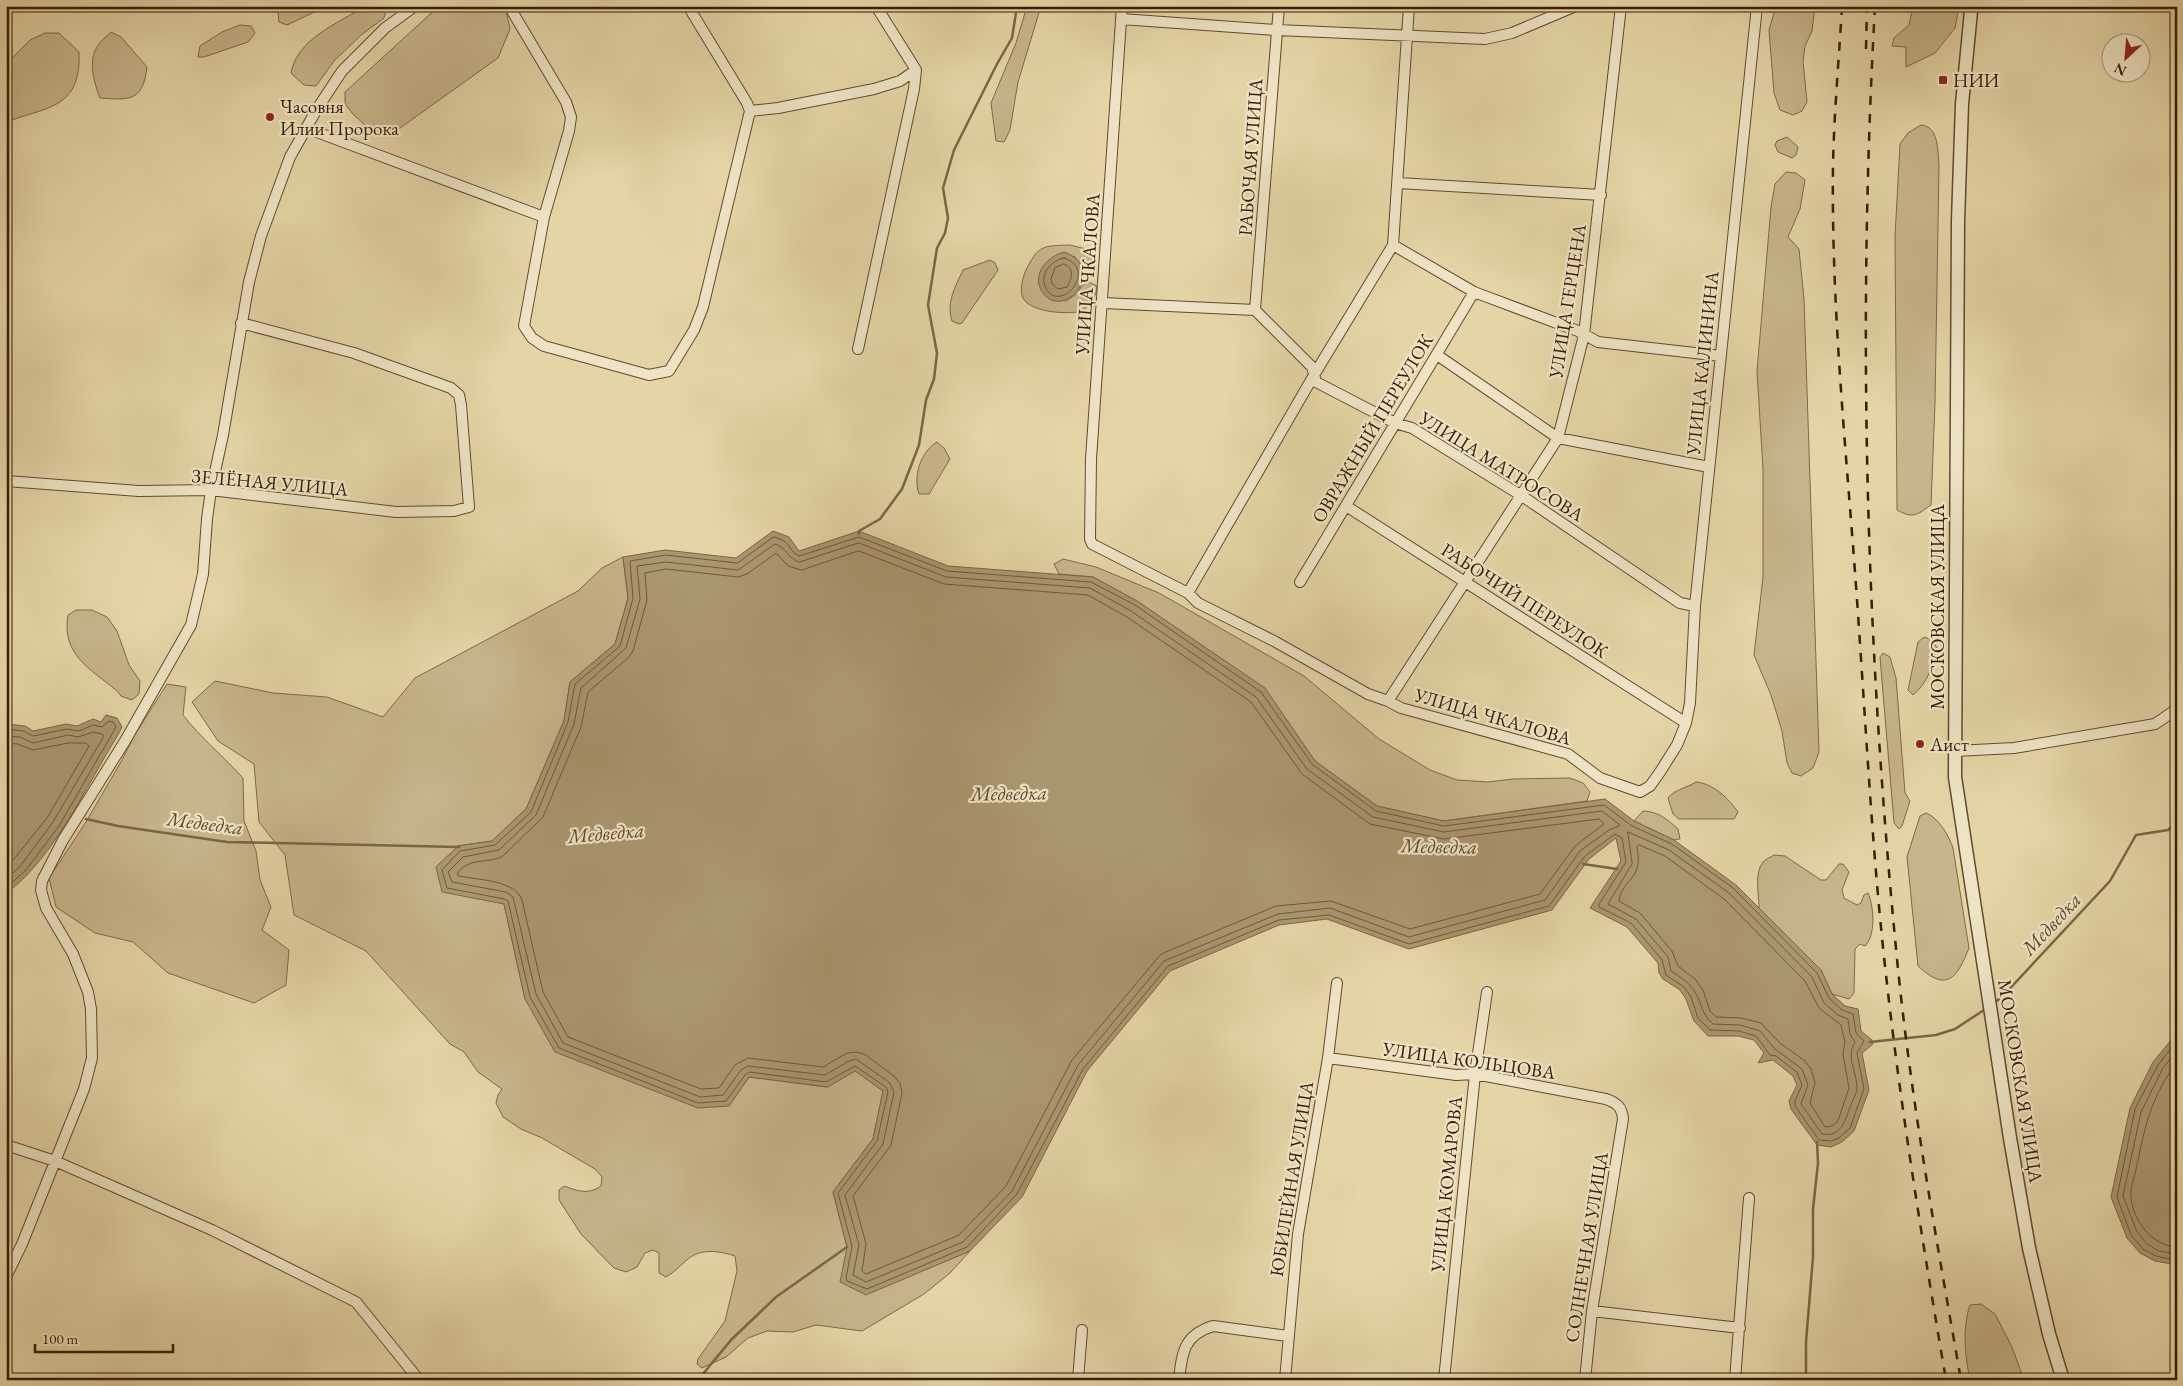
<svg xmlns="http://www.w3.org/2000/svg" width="2183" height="1386" viewBox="0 0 2183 1386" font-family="'EB Garamond',serif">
<rect width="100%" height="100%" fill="#e5d5a6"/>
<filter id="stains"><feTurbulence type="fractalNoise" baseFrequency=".004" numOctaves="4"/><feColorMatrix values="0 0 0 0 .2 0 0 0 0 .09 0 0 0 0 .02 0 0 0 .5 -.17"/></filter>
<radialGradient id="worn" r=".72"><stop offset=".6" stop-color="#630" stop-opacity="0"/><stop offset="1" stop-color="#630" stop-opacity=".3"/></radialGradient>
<path fill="#c8b58b" stroke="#806848" d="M282,6H327L287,25L279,22L278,12Z
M366,6L387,7L384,18L361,35L334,61L316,86L304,85L291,73C297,39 338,23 366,6Z
M439,6H503L506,11L510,29L498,58L393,133L370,130L353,114L345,104V92Z
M1027,6H1041L1018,82L1010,130L1004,142L996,141L991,103L1016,43Z
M1776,6H1815L1812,31L1805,46L1803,61L1807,102L1802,111L1793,115L1780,110L1774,93L1769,30Z
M1913,6H1959L1955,28L1935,53L1906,67V47L1892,46L1894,38L1909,25Z
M240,25L251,26L255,33L248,42L204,57H198L200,46L222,32Z
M111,32L121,37L147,67C143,102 129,100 100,98C94,83 88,61 97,47C100,41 106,37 111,32Z
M45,33H59L79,52C81,108 50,106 6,122V64L30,40Z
M1921,125C1939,126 1938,153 1939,166L1935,403L1931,505C1917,515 1913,519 1897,510L1895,236L1900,144L1908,133Z
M1787,137L1798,147L1796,155L1792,158L1778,152L1775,145L1777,141Z
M1786,172L1796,173L1805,180L1800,209L1788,237L1799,249L1804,299L1819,752L1813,768L1801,776L1792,773L1787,763L1782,731L1771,695L1754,655L1763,577V469L1757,371L1771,207L1775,184Z
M1070,245L1090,250L1094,255L1089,265L1082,266L1074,256L1048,298L1066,301L1075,295L1086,281L1097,286C1097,297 1088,310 1077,312C1064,314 1030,312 1023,298C1019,290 1023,276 1027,268C1039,244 1045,246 1070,245Z
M990,260L995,263L998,270L962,323L959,324L952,321C946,303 955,287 963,270Z
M937,442L944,448L950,459L929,494H919C913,477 920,452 937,442Z
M623,557L628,598L615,644L570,682L564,721L526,809L492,841L457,846L504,904L525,999L729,1106L749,1077L827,1087L855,1070L883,1091L873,1139L833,1192L847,1247L926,1269L970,1251L950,1273L924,1294L862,1331L816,1325L793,1332L767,1331L748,1338L726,1357L702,1368L697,1364L698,1359L725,1321L737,1271L735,1256C720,1251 701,1248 688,1259C681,1265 676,1271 666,1277L659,1273V1253L653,1250L645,1253L637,1267L626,1272L614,1268L581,1234L559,1200V1190L564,1186C578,1191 588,1195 601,1186L602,1177L595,1169L542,1138L521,1129L503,1117L496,1103L498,1095L502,1089L478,1072L464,1052L450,1044L366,951L294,915L285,855L259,822L254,764L218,741L192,702L215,681L273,693L327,697L383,717L415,678L578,591L602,568Z
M1063,559L1096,567L1159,593L1304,676L1379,739L1430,770L1457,780L1488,782L1513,779L1570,778L1583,783L1590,792L1587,801L1444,821L1377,806L1315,761L1264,688L1137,601L1093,577L1059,574L1054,564Z
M76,610H92L107,617L117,631L129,665L140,681L139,694L132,700L121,696L117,691C91,669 61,655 68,615Z
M1924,637L1932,640L1937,648C1934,664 1927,684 1913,695L1908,690L1918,642Z
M1883,653L1890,657L1896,678L1905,793L1910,801L1902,826L1899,829L1894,823L1880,657Z
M167,684L186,687L183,715C201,738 223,756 243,778L244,821L256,851L260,880L271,907L262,930L289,950L286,985L254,1003L168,973L133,942L95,933L56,907L49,878L86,822L122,760L134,736Z
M1696,782C1714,784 1728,798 1738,812L1734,819H1679L1673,814L1668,798C1675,789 1687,788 1696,782Z
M1643,811C1658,811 1668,820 1678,829L1680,839L1674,840L1634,821Z
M1926,813C1939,818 1949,836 1953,848L1969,948C1957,978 1947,993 1918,966L1907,857L1920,816Z
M1774,855L1785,856L1821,880H1826L1839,864H1843L1849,872L1842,890L1844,898L1857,905L1861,903L1864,895L1868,893C1874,907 1876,935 1865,946L1860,944L1855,949L1854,993L1849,999L1832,994L1821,970L1759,908C1759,895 1754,873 1763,862C1766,859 1771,857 1774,855Z
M1981,1304L1995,1314L2012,1347L2024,1380H1970C1965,1355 1962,1329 1970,1305Z"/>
<path fill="#aa966f" stroke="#7c6545" d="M1064,252C1111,269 1061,325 1041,290C1032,272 1049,256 1064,252Z
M773,531L789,537L799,551L859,531L948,566L1093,577L1137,601L1265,688L1315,761L1377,806L1444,821L1605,799L1634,821L1674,840L1736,885L1821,970L1832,994L1845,1006L1858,1009L1861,1031L1872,1040L1873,1044L1862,1053L1869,1090L1854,1131L1842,1142L1831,1147L1817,1145L1791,1109L1789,1101L1797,1085L1793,1076L1773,1060L1758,1063L1764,1053L1754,1040L1738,1036H1708L1694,1021L1686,999L1680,990L1663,979L1659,973L1658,963L1627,927L1590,908L1621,861L1616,838L1589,859L1552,910L1409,949L1327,919L1279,925L1170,971L1087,1071L1022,1197L970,1251L866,1295L840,1282L847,1247L833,1192L873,1139L883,1091L855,1071L828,1087L749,1077L729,1106L698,1108L555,1052L525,999L504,904L442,892L436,867L458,846L492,841L526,809L564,721L570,682L615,644L628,598L623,557L665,550L736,558Z
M106,715L117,718L122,727L118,735C84,789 57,854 6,894V724L25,726L33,731L66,724L77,726L93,719L101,722Z
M2177,1033V1265L2155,1261L2140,1253L2127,1238L2111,1197L2130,1108L2153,1062Z"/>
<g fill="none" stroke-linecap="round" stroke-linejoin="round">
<path stroke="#71583a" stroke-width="1" d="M1064,258C1101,270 1057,317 1045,286C1040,273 1052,260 1064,258Z
M1064,264C1075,269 1072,279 1067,287L1058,289L1052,284L1051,279L1055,268Z
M774,537C793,542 786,549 799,556L859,537L947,571L1091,582L1135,605L1261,692L1312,764L1376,811L1444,826L1604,805L1632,826L1672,844L1733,888L1817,973L1829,998L1842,1010L1853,1014L1856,1033L1864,1041L1857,1053L1864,1089L1850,1128L1839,1138L1831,1141L1819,1140L1795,1106V1101L1802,1085L1797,1072L1776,1056L1770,1055L1756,1036L1739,1031L1710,1030L1698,1018L1691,997L1684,987L1666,975L1662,960L1631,923L1599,907V904L1626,862L1622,838L1615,834L1585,856L1549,906L1409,944L1329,915L1279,920L1168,966L1083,1069L1017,1194L967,1247L867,1289L847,1281L846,1278L852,1246L838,1193L877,1141L888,1092L886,1087L855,1066L826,1082L749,1072L745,1075L726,1101L698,1103L559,1048L530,997L508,901L504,899L447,888L442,870L460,851L495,845L531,812L568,722L575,684L620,646L633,598L630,561L666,555L737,563Z
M859,543L946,577L1090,588L1131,611L1256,697L1307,769L1373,817L1444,832L1602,811L1619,824V826L1609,830L1580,851L1545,900L1409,937L1330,908L1278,914L1164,961L1078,1065L1012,1191L963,1242L866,1282L853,1275L859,1245L845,1195L883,1144L894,1092L889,1082L856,1059L849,1061L825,1075L748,1066L741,1070L723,1095L700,1097L563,1043L536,994L513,897L506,892L452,882L448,872L463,857L499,850L536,815L574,724L581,688L626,648L640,599L637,566L666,562L738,570L775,544C786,547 788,559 799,562Z
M859,551L944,584L1088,595L1127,617L1251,702L1302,774L1370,824L1444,839L1599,819L1604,824L1575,846L1540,894L1410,929L1331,901L1276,906L1161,954L1072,1060L1006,1186L959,1235L866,1274L862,1271L866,1244L853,1196L891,1145L902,1093L900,1083L894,1076L866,1055L857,1052L847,1053L823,1067L748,1058L735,1065L719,1088L701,1089L568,1037L543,992L522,900C515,880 478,880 459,876L457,874C469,856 486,865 503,856L543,817L581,727L588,692L628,658L633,651L647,600L645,573L666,569L738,577L747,574L776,553L788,566L801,570Z
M6,729L24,731L33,736L67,729L79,731L93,725L102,727L109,721L113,722L116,727L59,826L26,870L6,888
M6,736L20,737L33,743L68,735L78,737L93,732L102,734L104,736L53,822L21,865L6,880
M6,743L17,744L33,750L68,743H86L89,746L47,818L6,869
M1628,832L1669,850L1729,893L1812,977L1824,1003L1838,1015L1848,1019L1850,1034L1855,1042C1846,1057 1856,1070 1857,1087C1857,1093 1853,1099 1851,1105C1845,1119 1842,1138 1822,1134L1801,1104L1808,1085L1802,1069L1775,1049L1760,1031L1740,1025L1713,1024C1700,1012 1703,1005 1695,992C1689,982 1680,977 1671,971L1668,957L1636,919L1608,904L1632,864Z
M1639,845L1665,856L1724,899L1805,981L1819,1008L1841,1025L1845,1042L1843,1054L1849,1088L1838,1121L1832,1126L1825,1127L1810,1103L1815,1083L1811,1069L1805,1061L1780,1043L1761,1023L1741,1018L1716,1017L1710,1011L1703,990L1695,979L1678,966L1672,951L1640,913L1619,901C1622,878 1644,881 1637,847Z
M2177,1041L2158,1065L2135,1109L2117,1197L2131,1235L2143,1249L2156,1256L2177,1261
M2177,1051L2163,1068L2141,1112L2123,1196L2137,1232L2147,1244L2159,1251L2177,1254
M2177,1063C2151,1095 2144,1130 2136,1170C2134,1178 2130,1189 2131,1197C2133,1221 2152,1246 2177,1247"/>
<path stroke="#7c6545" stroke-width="2.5" d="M859,534V531L880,519L902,489L919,445L926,400L934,379L937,353L928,305L937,248L945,233L948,218L943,188L954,150L997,64L1012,38L1017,6
M86,819L118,826L227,842L459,847
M1583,864L1617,869
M1994,1003L2002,997L2110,881L2136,835L2168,830L2177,822
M1870,1042L1936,1035L1955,1029L1987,1008
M698,1380L731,1340L776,1297L847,1247
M1806,1380V1342L1813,1257V1209L1818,1163L1817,1142"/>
<g stroke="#634a2d" stroke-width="12">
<path id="minor" d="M509,6L566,102L571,117L569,131L544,217L524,326L532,338L544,346L649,375L669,371L694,330L703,307L750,111L747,103L688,6
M1122,6L1091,459L1090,539L1092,544L1188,593L1198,603L1274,641L1368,694L1388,701L1401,708L1568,754L1600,778L1640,792L1650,786L1660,772L1677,745L1686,723L1690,703L1695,606L1757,6
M1121,19L1277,30L1485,39L1512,33L1576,6
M750,111L778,108L874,89L900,81L916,70
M306,128L544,217
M1398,183L1601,195
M1393,245L1474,292L1578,331L1598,342L1721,356
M1103,303L1255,310
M1255,310L1312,367L1316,382L1395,423L1412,428L1522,496L1680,603L1695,606
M1255,310L1279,6
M858,349L914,89L916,70L876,6
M1437,355L1558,438L1709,467
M6,481L139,491L211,490L396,512L454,511L469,507L461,405L459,395L451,388L354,353L241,323
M1346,506L1686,723
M1300,582L1474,292
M1188,593L1314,375L1393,245L1409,6
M1388,701L1558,438L1584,335L1621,6
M1955,751L2014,748L2155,724L2177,709
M1328,1058L1456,1075L1475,1074L1606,1099C1617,1103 1622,1107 1623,1119L1592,1311L1585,1380
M6,1145L55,1161L212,1230L356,1302L419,1380
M6,1277L22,1244L84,1089L92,1058L91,1009L88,992L73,954L46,908L41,890L42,881L63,840L125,741L191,625L203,574L207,519L211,490L223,435L249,282L261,236L290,157L317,109L342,71L385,28L415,6
M1592,1311L1740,1328
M1078,1380L1082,1330
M1179,1380C1182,1352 1184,1335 1213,1326L1288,1336
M1285,1380L1298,1234L1328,1058L1337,983
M1444,1380L1475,1074L1487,992
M1735,1380L1749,1198"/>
</g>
<g stroke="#634a2d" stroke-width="15">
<path id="tertiary" d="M1974,6L1971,11L1962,104L1958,221L1955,777L2010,1138L2029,1248L2049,1334L2063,1380"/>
</g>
<use href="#minor" stroke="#eee4c5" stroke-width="10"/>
<use href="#tertiary" stroke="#eee4c5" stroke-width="12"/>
<path stroke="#381b05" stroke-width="2.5" stroke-dasharray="9 9" stroke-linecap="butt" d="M1842,6C1839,59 1834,113 1833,166C1831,320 1849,475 1859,629C1867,745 1873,860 1886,975C1901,1111 1923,1245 1946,1380
M1875,6C1857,327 1866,649 1898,969C1912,1106 1937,1243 1961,1380
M1866,49L1867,6"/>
</g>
<g fill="#8f2418" stroke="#eee4c5" stroke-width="2">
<rect x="1938" y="75" width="10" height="10" rx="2.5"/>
<circle cx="270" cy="117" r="5"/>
<circle cx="1920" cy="744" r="5"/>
</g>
<g text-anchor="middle" stroke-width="4.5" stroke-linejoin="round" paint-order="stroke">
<g font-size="19" fill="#381b05" stroke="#eee4c5" text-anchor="start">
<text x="1953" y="87">НИИ</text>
<text x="280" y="113">Часовня<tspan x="280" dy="22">Илии Пророка</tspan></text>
<text x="1930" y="751">Аист</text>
</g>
<g font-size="19" fill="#381b05" stroke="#eee4c5">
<text transform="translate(1250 157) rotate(-86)" y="7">РАБОЧАЯ УЛИЦА</text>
<text transform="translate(1087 274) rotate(-86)" y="7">УЛИЦА ЧКАЛОВА</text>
<text transform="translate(1567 301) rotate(-81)" y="7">УЛИЦА ГЕРЦЕНА</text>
<text transform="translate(1702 363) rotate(-84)" y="7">УЛИЦА КАЛИНИНА</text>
<text transform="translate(1372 428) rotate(-59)" y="7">ОВРАЖНЫЙ ПЕРЕУЛОК</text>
<text transform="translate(1502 466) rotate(32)" y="7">УЛИЦА МАТРОСОВА</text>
<text transform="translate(270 482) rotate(5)" y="7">ЗЕЛЁНАЯ УЛИЦА</text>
<text transform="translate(1525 600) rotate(33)" y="7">РАБОЧИЙ ПЕРЕУЛОК</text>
<text transform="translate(1937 607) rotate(-90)" y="7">МОСКОВСКАЯ УЛИЦА</text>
<text transform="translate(1493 716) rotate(16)" y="7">УЛИЦА ЧКАЛОВА</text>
<text transform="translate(1469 1060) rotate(8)" y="7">УЛИЦА КОЛЬЦОВА</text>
<text transform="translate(2021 1081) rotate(81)" y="7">МОСКОВСКАЯ УЛИЦА</text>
<text transform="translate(1291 1179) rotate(-81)" y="7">ЮБИЛЕЙНАЯ УЛИЦА</text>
<text transform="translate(1446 1184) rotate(-84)" y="7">УЛИЦА КОМАРОВА</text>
<text transform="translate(1586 1247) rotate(-81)" y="7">СОЛНЕЧНАЯ УЛИЦА</text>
</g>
<g font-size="20" font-style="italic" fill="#60462a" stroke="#eee4c5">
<text transform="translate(1009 793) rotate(-1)" y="7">Медведка</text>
<text transform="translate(205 823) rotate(7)" y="7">Медведка</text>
<text transform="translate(606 833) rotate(-5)" y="7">Медведка</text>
<text transform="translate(1439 846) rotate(1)" y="7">Медведка</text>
<text transform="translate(2051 924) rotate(-47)" y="7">Медведка</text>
</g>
</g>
<rect width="2183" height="1386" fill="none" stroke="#e5d5a6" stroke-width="25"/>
<rect x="8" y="8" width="2168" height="1371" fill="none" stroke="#381b05" stroke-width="2.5"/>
<rect x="12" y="12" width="2158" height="1361" fill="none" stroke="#381b05"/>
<g transform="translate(2126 58) rotate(206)"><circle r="24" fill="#eee4c5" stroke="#a59478"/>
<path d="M0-4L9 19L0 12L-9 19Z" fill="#8f2418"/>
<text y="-8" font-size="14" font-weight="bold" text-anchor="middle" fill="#381b05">N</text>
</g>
<path d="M35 1344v8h138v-8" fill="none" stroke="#381b05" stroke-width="2.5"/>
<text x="42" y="1344" font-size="15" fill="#381b05" stroke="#eee4c5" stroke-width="4" paint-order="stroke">100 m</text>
<rect width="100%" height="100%" filter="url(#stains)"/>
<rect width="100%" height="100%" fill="url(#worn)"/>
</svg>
